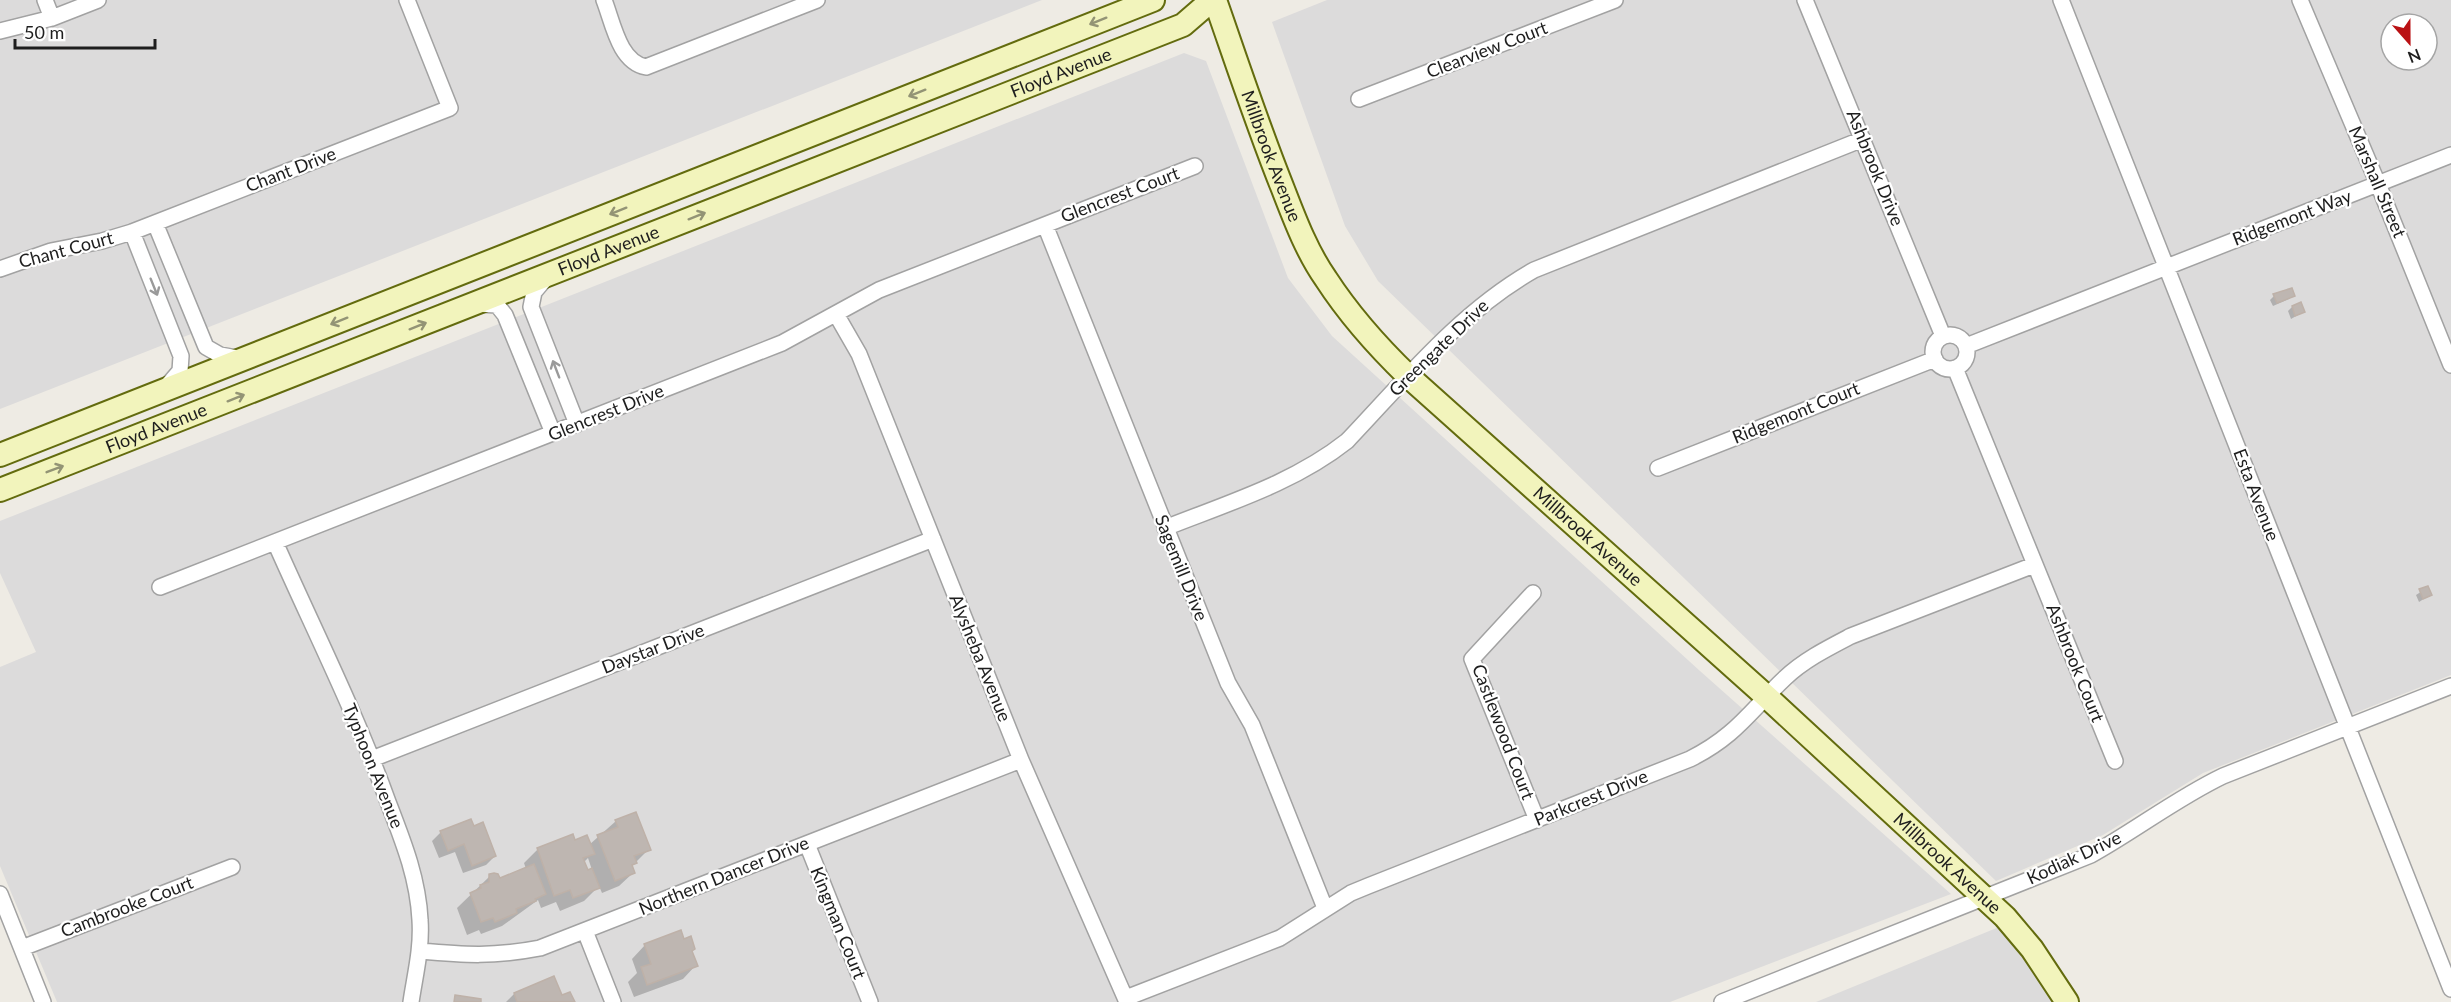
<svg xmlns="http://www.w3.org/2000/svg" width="2451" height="1002" viewBox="0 0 2451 1002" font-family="Lato,sans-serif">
<rect width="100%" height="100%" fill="#eeebe4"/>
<path fill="#dcdbdb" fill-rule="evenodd" d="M0,0H1042L0,409Z
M1327,0H2451V675L2203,773L2103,835L1996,881L1378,281L1345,226L1272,22ZM2391,24H2427V60H2391Z
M1184,53L1206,61L1288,278L1332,336L1700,671L1951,894L1670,1002H57L0,866V667L36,652L0,573V521Z
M1999,927L2056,1002H1816Z"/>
<path fill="#0003" fill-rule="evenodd" d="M2293,295L2289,299L2273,306L2270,300L2274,296Z
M2292,307L2303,312L2291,319L2288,311Z
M2427,588L2430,595L2419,602L2416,595Z
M616,821L649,849L631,867L633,873L619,886L602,893L599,886L584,901L560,911L556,902L541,908L538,900L502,926L481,934L479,930L467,935L457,908L490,876L499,880L526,869L524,863L538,849L574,842L589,845ZM588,858L592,870L587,872L583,863Z
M441,832L495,856L486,865L463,873L455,852L439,858L432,841Z
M684,941L696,965L683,979L634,997L628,982L637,973L632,959L645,945Z
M514,994L561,997L573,1002H506Z"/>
<path fill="#beb6b1" stroke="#beb1a8" stroke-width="1.5" d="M2292,288L2295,296L2277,303L2273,294Z
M2301,302L2305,312L2295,316L2292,306Z
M2428,586L2432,595L2423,599L2419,589Z
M636,812L651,850L634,856L637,863L632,865L635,873L615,881L597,835L618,827L615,820Z
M471,819L474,826L483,822L496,856L472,866L464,844L448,851L440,831Z
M573,834L575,840L587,835L595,854L583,858L588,870L592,868L600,888L573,898L570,890L554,896L537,848Z
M534,864L546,894L535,899L536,901L516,909L517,913L495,922L493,918L481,922L470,893L481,888L480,885L489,882V874L494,873L498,874L500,878Z
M681,930L684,939L691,936L695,949L692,951L698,966L647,985L641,967L651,964L644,944Z
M554,976L562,995L570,992L575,1002H517L514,993Z
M455,995L481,999V1002H454Z"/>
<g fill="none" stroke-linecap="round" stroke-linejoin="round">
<g stroke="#a2a2a2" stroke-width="18">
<path id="street" d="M45,0L52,18
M604,0C613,23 619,62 646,67L817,0
M1805,0L1943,336
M2061,0L2451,989
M2300,0L2378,184L2451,365
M0,31L52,18L98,0
M1359,99L1615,0
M155,223L206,347L220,355L243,359
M1045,225L1228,683L1252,725L1325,908
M132,232L181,356L180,371L167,386
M0,269L51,251L102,241L132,232L450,108L407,0
M546,278L534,292L531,307L577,424
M478,304L497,305L505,315L553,433
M836,314L859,354L1021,760L1127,1002
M1933 352a17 17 0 1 1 34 0a17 17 0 1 1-34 0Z
M1966,346L2451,155
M1955,368L2115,761
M1658,468L1935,359
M1165,528C1228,503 1294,483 1347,441C1405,380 1460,312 1534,270L1863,139
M275,542C313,628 356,713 388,802C403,841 418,878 420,920C422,948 415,975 411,1002
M160,587L782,343L879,290L1195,166
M1533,593L1472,659L1537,820
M372,759L933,539
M807,844L870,1002
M0,894L43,1002
M585,931L613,1002
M22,948L232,867
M420,951C466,955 493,957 540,948L1021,760
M1126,998L1280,938L1351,893L1368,886L1690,759C1736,736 1750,711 1785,678C1804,660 1828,648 1851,636L2034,565
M1722,1002L2091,855C2136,830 2177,798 2223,776L2451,686"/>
</g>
<g stroke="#636b0e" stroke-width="26">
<g id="secondary">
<path id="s1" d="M1215,0C1237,63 1258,127 1283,189C1295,220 1307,252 1326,279C1350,316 1377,346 1408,376L1767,697L2005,917L2032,949L2067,1002"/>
<path d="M0,455L1153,0"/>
<path id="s2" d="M0,490L1183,25L1212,0"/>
</g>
</g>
<use href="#street" stroke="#fff" stroke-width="15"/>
<use href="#secondary" stroke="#f2f4bc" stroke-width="22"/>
</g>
<defs><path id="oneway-shaft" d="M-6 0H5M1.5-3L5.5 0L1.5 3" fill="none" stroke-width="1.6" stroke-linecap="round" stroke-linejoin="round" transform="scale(1.5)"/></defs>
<g stroke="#939475">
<use href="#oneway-shaft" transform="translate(1098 21) rotate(158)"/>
<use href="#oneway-shaft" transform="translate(917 93) rotate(158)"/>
<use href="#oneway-shaft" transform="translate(618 211) rotate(158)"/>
<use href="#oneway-shaft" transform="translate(697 216) rotate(-22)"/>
<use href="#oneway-shaft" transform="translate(339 321) rotate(158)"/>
<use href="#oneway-shaft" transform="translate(418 326) rotate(-22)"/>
<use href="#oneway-shaft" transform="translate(236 398) rotate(-22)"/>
<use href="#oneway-shaft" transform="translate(55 469) rotate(-21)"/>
</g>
<g stroke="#9a9a9a">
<use href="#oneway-shaft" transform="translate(154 287) rotate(68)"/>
<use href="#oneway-shaft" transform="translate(556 369) rotate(-111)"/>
</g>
<g text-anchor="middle" stroke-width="4.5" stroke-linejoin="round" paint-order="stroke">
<g font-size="18" fill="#1e1e1e" stroke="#fff">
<text transform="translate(1487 50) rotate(-21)" y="6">Clearview Court</text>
<text dy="6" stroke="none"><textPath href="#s2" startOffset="1140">Floyd Avenue</textPath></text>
<text dy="6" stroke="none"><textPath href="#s1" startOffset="166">Millbrook Avenue</textPath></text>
<text transform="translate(1875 168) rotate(68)" y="6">Ashbrook Drive</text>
<text transform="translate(291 170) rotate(-21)" y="6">Chant Drive</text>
<text transform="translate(2377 182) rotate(67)" y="6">Marshall Street</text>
<text transform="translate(1120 195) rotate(-21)" y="6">Glencrest Court</text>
<text transform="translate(2292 218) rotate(-21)" y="6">Ridgemont Way</text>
<text transform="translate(66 250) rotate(-15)" y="6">Chant Court</text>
<text dy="6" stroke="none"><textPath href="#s2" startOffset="654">Floyd Avenue</textPath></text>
<text transform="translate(1439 348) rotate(-44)" y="6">Greengate Drive</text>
<text transform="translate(606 413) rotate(-22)" y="6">Glencrest Drive</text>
<text transform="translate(1796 413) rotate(-22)" y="6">Ridgemont Court</text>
<text dy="6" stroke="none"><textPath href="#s2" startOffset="168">Floyd Avenue</textPath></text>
<text transform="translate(2256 495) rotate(69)" y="6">Esta Avenue</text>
<text dy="6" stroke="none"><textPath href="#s1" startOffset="669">Millbrook Avenue</textPath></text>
<text transform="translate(1181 568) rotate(68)" y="6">Sagemill Drive</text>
<text transform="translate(653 649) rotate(-21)" y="6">Daystar Drive</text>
<text transform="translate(980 658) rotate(68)" y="6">Alysheba Avenue</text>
<text transform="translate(2075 663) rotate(68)" y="6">Ashbrook Court</text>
<text transform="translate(1503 732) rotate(69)" y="6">Castlewood Court</text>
<text transform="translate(373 766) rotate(68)" y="6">Typhoon Avenue</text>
<text transform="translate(1591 798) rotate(-22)" y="6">Parkcrest Drive</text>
<text transform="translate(2074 858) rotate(-25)" y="6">Kodiak Drive</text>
<text dy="6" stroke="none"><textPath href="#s1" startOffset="1155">Millbrook Avenue</textPath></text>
<text transform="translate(724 876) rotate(-22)" y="6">Northern Dancer Drive</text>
<text transform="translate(127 907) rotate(-21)" y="6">Cambrooke Court</text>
<text transform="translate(838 923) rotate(68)" y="6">Kingman Court</text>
</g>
</g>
<g transform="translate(2409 42) rotate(159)"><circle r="28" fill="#ffffff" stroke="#a5a5a5" stroke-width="1.5"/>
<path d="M0-4.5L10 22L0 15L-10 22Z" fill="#ba1114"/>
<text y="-9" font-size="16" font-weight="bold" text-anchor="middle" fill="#1e1e1e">N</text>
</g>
<path d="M15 39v9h140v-9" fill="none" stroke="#1e1e1e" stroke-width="3"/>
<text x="24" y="39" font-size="18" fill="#1e1e1e" stroke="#ffffff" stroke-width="4.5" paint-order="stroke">50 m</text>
</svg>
